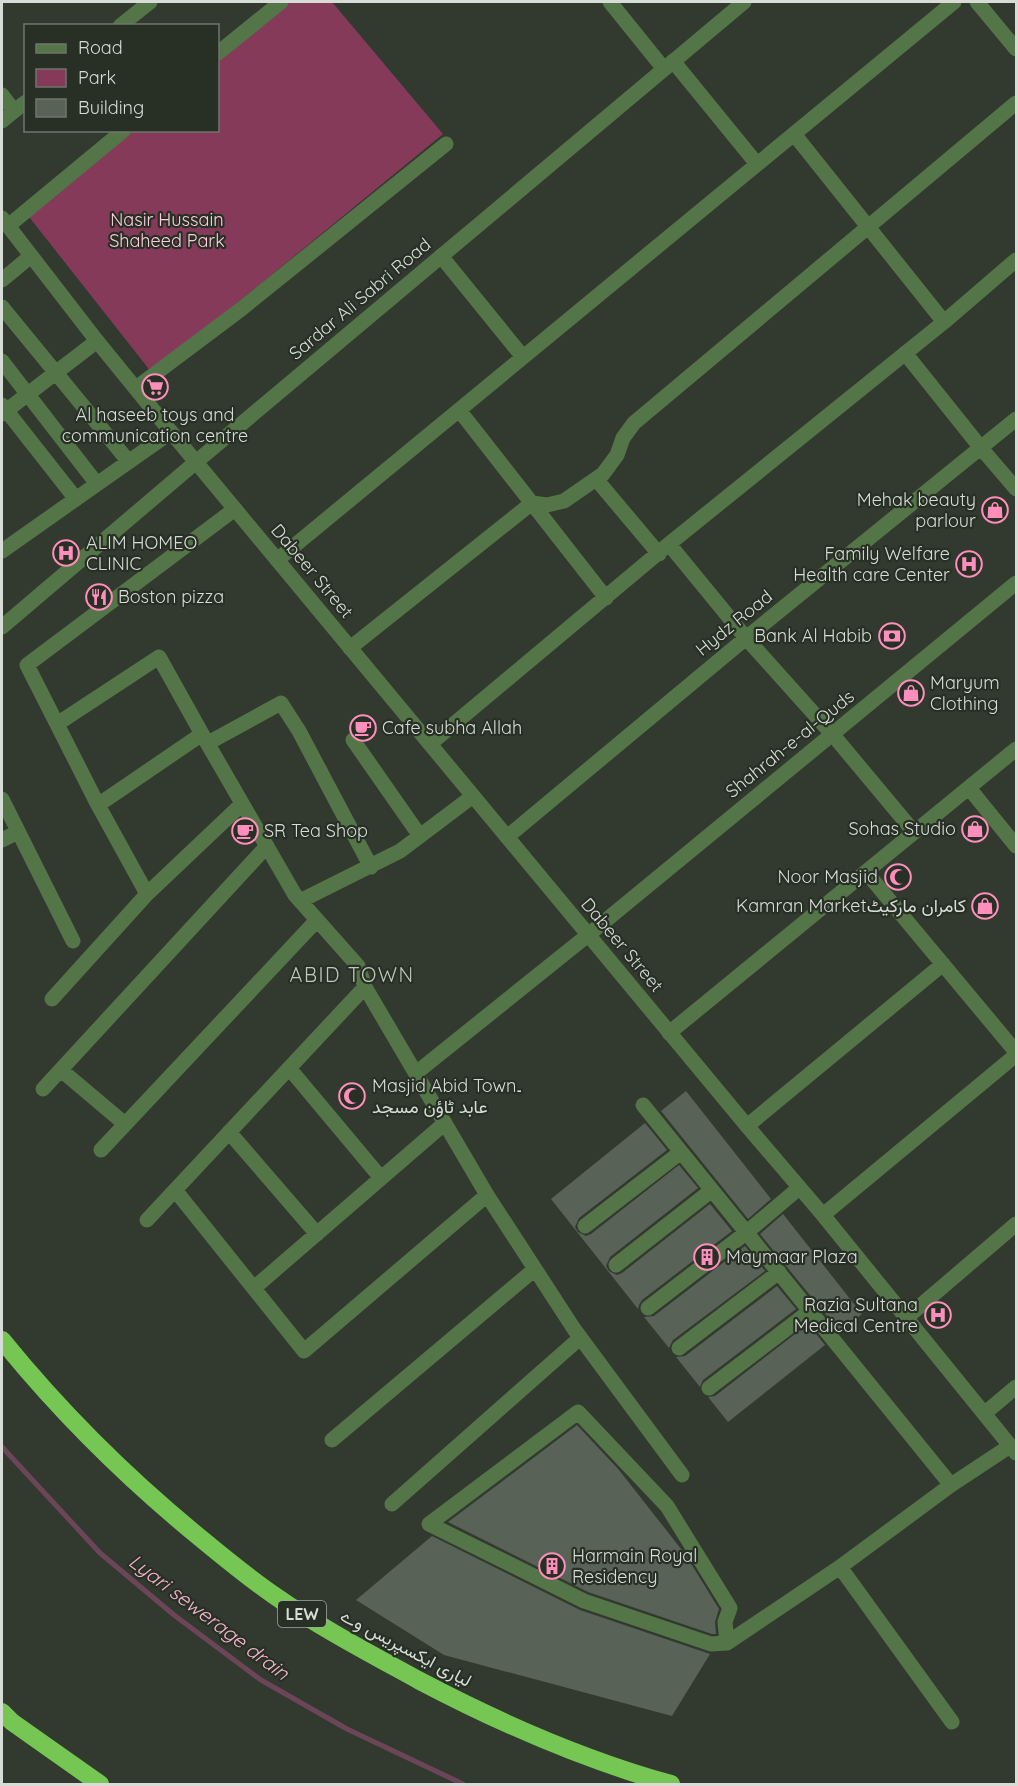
<svg xmlns="http://www.w3.org/2000/svg" width="1018" height="1786" viewBox="0 0 1018 1786" font-family="Quicksand,Vazirmatn,sans-serif">
<rect width="100%" height="100%" fill="#323a30"/>
<path fill="#853a5a" d="M274,2H332L443,134L152,373L26,213L123,131L218,130V50Z"/>
<g fill="none" stroke-linecap="round" stroke-linejoin="round">
<path stroke="#6c4658" stroke-width="5" d="M2,1447L100,1553L174,1615L261,1680L347,1729L463,1784"/>
</g>
<path fill="#596256" d="M686,1091L771,1199L748,1219L661,1111Z
M645,1123L667,1150L579,1218L575,1227L578,1232L586,1236L591,1234L679,1165L698,1188L610,1257L606,1266L609,1271L617,1275L622,1273L710,1204L732,1231L642,1300L639,1305L638,1309L551,1199Z
M783,1214L862,1314L840,1332L760,1234Z
M745,1246L765,1271L673,1340L669,1348L644,1317L654,1316Z
M777,1286L796,1309L703,1380L700,1387L676,1357L685,1356Z
M808,1324L825,1345L728,1422L708,1397L715,1396Z
M577,1425L619,1470L685,1554L719,1609L715,1622L716,1634H712L588,1592L448,1522Z
M432,1536L580,1610L710,1654L672,1716L444,1655L356,1600Z"/>
<g fill="none" stroke-linecap="round" stroke-linejoin="round">
<path stroke="#547548" stroke-width="15" d="M610,2L664,69
M977,2L1016,49
M120,26L150,2
M218,53L281,2
M673,61L757,164
M14,111L26,102
M794,134L944,322
M8,226L124,130
M441,256L523,357
M2,280L31,256
M2,307L129,462
M905,353L981,448L1016,489
M2,361L97,484
M136,388L240,310L446,144
M2,405L76,499
M459,410L606,598
M2,414L97,341
M596,479L659,554
M669,544L746,638L833,735L914,832
M2,551L171,432
M277,560L954,2
M2,627L196,462
M350,648L532,503L547,505L564,501L603,474L617,455L623,438L634,423L1016,103
M57,724L159,657L202,734L295,895L358,966L365,987L147,1220
M353,740L420,836
M208,743L281,703L299,731L371,867
M430,744L669,544L944,322L1016,260
M969,788L1016,846
M2,799L73,941
M98,805L202,734
M507,837L746,638L1016,419
M2,840L18,832
M866,872L1016,1052
M147,894L98,805L27,665L235,509
M300,901L400,851L473,796
M365,987L487,1195L574,1329L682,1475
M52,999L147,894L242,804
M669,1033L1016,749
M289,1068L381,1178
M61,1070L125,1124
M416,1073L588,935
M43,1089L267,846
M643,1105L951,1485
M747,1126L943,964
M229,1132L317,1234
M101,1150L317,920
M175,1190L304,1351L487,1195
M823,1215L1016,1055
M585,1226L681,1152
M616,1265L712,1190
M254,1288L445,1123
M648,1308L747,1232L799,1188
M906,1318L1016,1224
M679,1348L779,1272
M709,1388L810,1311
M985,1413L1016,1387
M332,1440L535,1269
M392,1504L580,1338
M840,1567L952,1722
M727,1643L725,1622L730,1608L667,1506L578,1412L429,1524L584,1601L711,1644L727,1643L840,1567L951,1485L1010,1446"/>
<path stroke="#547548" stroke-width="15" d="M2,95L14,111L2,121
M2,218L97,341L171,432L747,1126L823,1215L1016,1453
M196,462L744,2
M588,935L1016,583"/>
<path stroke="#75c652" stroke-width="18" d="M2,1340C62,1414 130,1481 204,1541C227,1560 250,1579 275,1596C321,1628 371,1654 420,1681C500,1723 584,1760 671,1784
M2,1712L12,1722L100,1784"/>
</g>
<defs>
<g id="supermarket-ring" transform="scale(1.35)"><circle r="9.5" fill="#283026" stroke="#fe8ebb" stroke-width="1.5"/><path d="M-6-5.5h2.5l.6 2H6L4.5 2H-2.5L-4.4-4H-6ZM-1.5 3.2a1.3 1.3 0 1 0 .1 0ZM3 3.2a1.3 1.3 0 1 0 .1 0Z" fill="#fe8ebb"/></g>
<g id="shop-ring" transform="scale(1.35)"><circle r="9.5" fill="#283026" stroke="#fe8ebb" stroke-width="1.5"/><path d="M-5-2.5h2.3a2.7 3.5 0 0 1 5.4 0H5L5.5 6h-11ZM-1.5-2.5h3a1.5 2.3 0 0 0-3 0Z" fill="#fe8ebb"/></g>
<g id="hospital-ring" transform="scale(1.35)"><circle r="9.5" fill="#283026" stroke="#fe8ebb" stroke-width="1.5"/><path d="M-5-5h3v3.5h4V-5h3V5h-3V1.5h-4V5h-3Z" fill="#fe8ebb"/></g>
<g id="restaurant-ring" transform="scale(1.35)"><circle r="9.5" fill="#283026" stroke="#fe8ebb" stroke-width="1.5"/><path d="M-5-6h1v4h1v-4h1v4h1v-4h1v5L-1.5 .5V6h-2V.5L-5-1ZM5-6V6H3V1.5H1.5Q1.5-4 5-6Z" fill="#fe8ebb"/></g>
<g id="bank-ring" transform="scale(1.35)"><circle r="9.5" fill="#283026" stroke="#fe8ebb" stroke-width="1.5"/><path d="M-6-4H6V4H-6ZM0-2.3a2.3 2.3 0 1 0 0 4.6a2.3 2.3 0 1 0 0-4.6Z" fill="#fe8ebb"/></g>
<g id="cafe-ring" transform="scale(1.35)"><circle r="9.5" fill="#283026" stroke="#fe8ebb" stroke-width="1.5"/><path d="M-5.5-4.5H6V0H3Q3 3.5 0 3.5H-2.5Q-5.5 3.5-5.5 0ZM3-3.2v2h1.7v-2ZM-6 4.5H4V6H-6Z" fill="#fe8ebb"/></g>
<g id="mosque-ring" transform="scale(1.35)"><circle r="9.5" fill="#283026" stroke="#fe8ebb" stroke-width="1.5"/><path d="M3.5-4.9A6 6 0 1 0 3.5 4.9A5 5 0 1 1 3.5-4.9Z" fill="#fe8ebb"/></g>
<g id="building-ring" transform="scale(1.35)"><circle r="9.5" fill="#283026" stroke="#fe8ebb" stroke-width="1.5"/><path d="M-4-6H4V6H1V3H-1V6H-4ZM-2.5-4.3h1.7v1.8h-1.7ZM.8-4.3h1.7v1.8H.8ZM-2.5-1h1.7V.8h-1.7ZM.8-1h1.7V.8H.8Z" fill="#fe8ebb"/></g>
</defs>
<g fill-rule="evenodd">
<use href="#supermarket-ring" x="155" y="387"/>
<use href="#shop-ring" x="995" y="510"/>
<use href="#hospital-ring" x="66" y="553"/>
<use href="#hospital-ring" x="969" y="564"/>
<use href="#restaurant-ring" x="99" y="597"/>
<use href="#bank-ring" x="892" y="636"/>
<use href="#shop-ring" x="911" y="693"/>
<use href="#cafe-ring" x="363" y="728"/>
<use href="#shop-ring" x="975" y="829"/>
<use href="#cafe-ring" x="245" y="831"/>
<use href="#mosque-ring" x="898" y="877"/>
<use href="#shop-ring" x="985" y="906"/>
<use href="#mosque-ring" x="352" y="1096"/>
<use href="#building-ring" x="707" y="1257"/>
<use href="#hospital-ring" x="938" y="1315"/>
<use href="#building-ring" x="552" y="1566"/>
</g>
<g text-anchor="middle" stroke-width="4.5" stroke-linejoin="round" paint-order="stroke">
<rect fill="#283026" stroke="#a2a8a1" stroke-width="1.5" x="278" y="1601" width="48" height="26" rx="4.5"/>
<g font-size="16" font-weight="bold" fill="#d7dcd6">
<text x="302" y="1620">LEW</text>
</g>
<g font-size="18" fill="#fbccdc" stroke="#283026">
<text x="167" y="226">Nasir Hussain<tspan x="167" dy="21">Shaheed Park</tspan></text>
</g>
<g font-size="18" fill="#d7dcd6" stroke="#283026">
<text transform="translate(360 299) rotate(-40)" y="6">Sardar Ali Sabri Road</text>
<text transform="translate(312 571) rotate(50)" y="6">Dabeer Street</text>
<text transform="translate(734 623) rotate(-39)" y="6">Hydz Road</text>
<text transform="translate(790 744) rotate(-39)" y="6">Shahrah-e-al-Quds</text>
<text transform="translate(622 945) rotate(50)" y="6">Dabeer Street</text>
<text transform="translate(406 1648) rotate(28)" y="6">لیاری ایکسپریس وے</text>
</g>
<g font-size="18" fill="#d7dcd6" stroke="#283026" text-anchor="start">
<text x="155" y="421" text-anchor="middle">Al haseeb toys and<tspan x="155" dy="21">communication centre</tspan></text>
<text x="976" y="506" text-anchor="end">Mehak beauty<tspan x="976" dy="21">parlour</tspan></text>
<text x="86" y="549">ALIM HOMEO<tspan x="86" dy="21">CLINIC</tspan></text>
<text x="950" y="560" text-anchor="end">Family Welfare<tspan x="950" dy="21">Health care Center</tspan></text>
<text x="118" y="603">Boston pizza</text>
<text x="872" y="642" text-anchor="end">Bank Al Habib</text>
<text x="930" y="689">Maryum<tspan x="930" dy="21">Clothing</tspan></text>
<text x="382" y="734">Cafe subha Allah</text>
<text x="956" y="835" text-anchor="end">Sohas Studio</text>
<text x="264" y="837">SR Tea Shop</text>
<text x="878" y="883" text-anchor="end">Noor Masjid</text>
<text x="966" y="912" text-anchor="end">Kamran Marketکامران مارکیٹ</text>
<text x="372" y="1092">Masjid Abid Town۔<tspan x="372" dy="21">عابد ٹاؤن مسجد</tspan></text>
<text x="726" y="1263">Maymaar Plaza</text>
<text x="918" y="1311" text-anchor="end">Razia Sultana<tspan x="918" dy="21">Medical Centre</tspan></text>
<text x="572" y="1562">Harmain Royal<tspan x="572" dy="21">Residency</tspan></text>
</g>
<g font-size="20" letter-spacing="1.5" fill="#bec8bb" stroke="#283026">
<text x="352" y="982">ABID TOWN</text>
</g>
<g font-size="20" font-style="italic" fill="#f7b3cc" stroke="#283026">
<text transform="translate(209 1617) rotate(37)" y="7">Lyari sewerage drain</text>
</g>
</g>
<rect width="1018" height="1786" fill="none" stroke="#d7dcd6" stroke-width="6"/>
<rect x="24" y="24" width="195" height="108" fill="#283026" stroke="#6e756c" stroke-width="1.5"/>
<rect x="36" y="44" width="30" height="9" fill="#547548" stroke="#6e756c" stroke-width="1.5"/>
<text x="78" y="54" font-size="18" fill="#d7dcd6">Road</text>
<rect x="36" y="69" width="30" height="18" fill="#853a5a" stroke="#6e756c" stroke-width="1.5"/>
<text x="78" y="84" font-size="18" fill="#d7dcd6">Park</text>
<rect x="36" y="99" width="30" height="18" fill="#596256" stroke="#6e756c" stroke-width="1.5"/>
<text x="78" y="114" font-size="18" fill="#d7dcd6">Building</text>
</svg>
